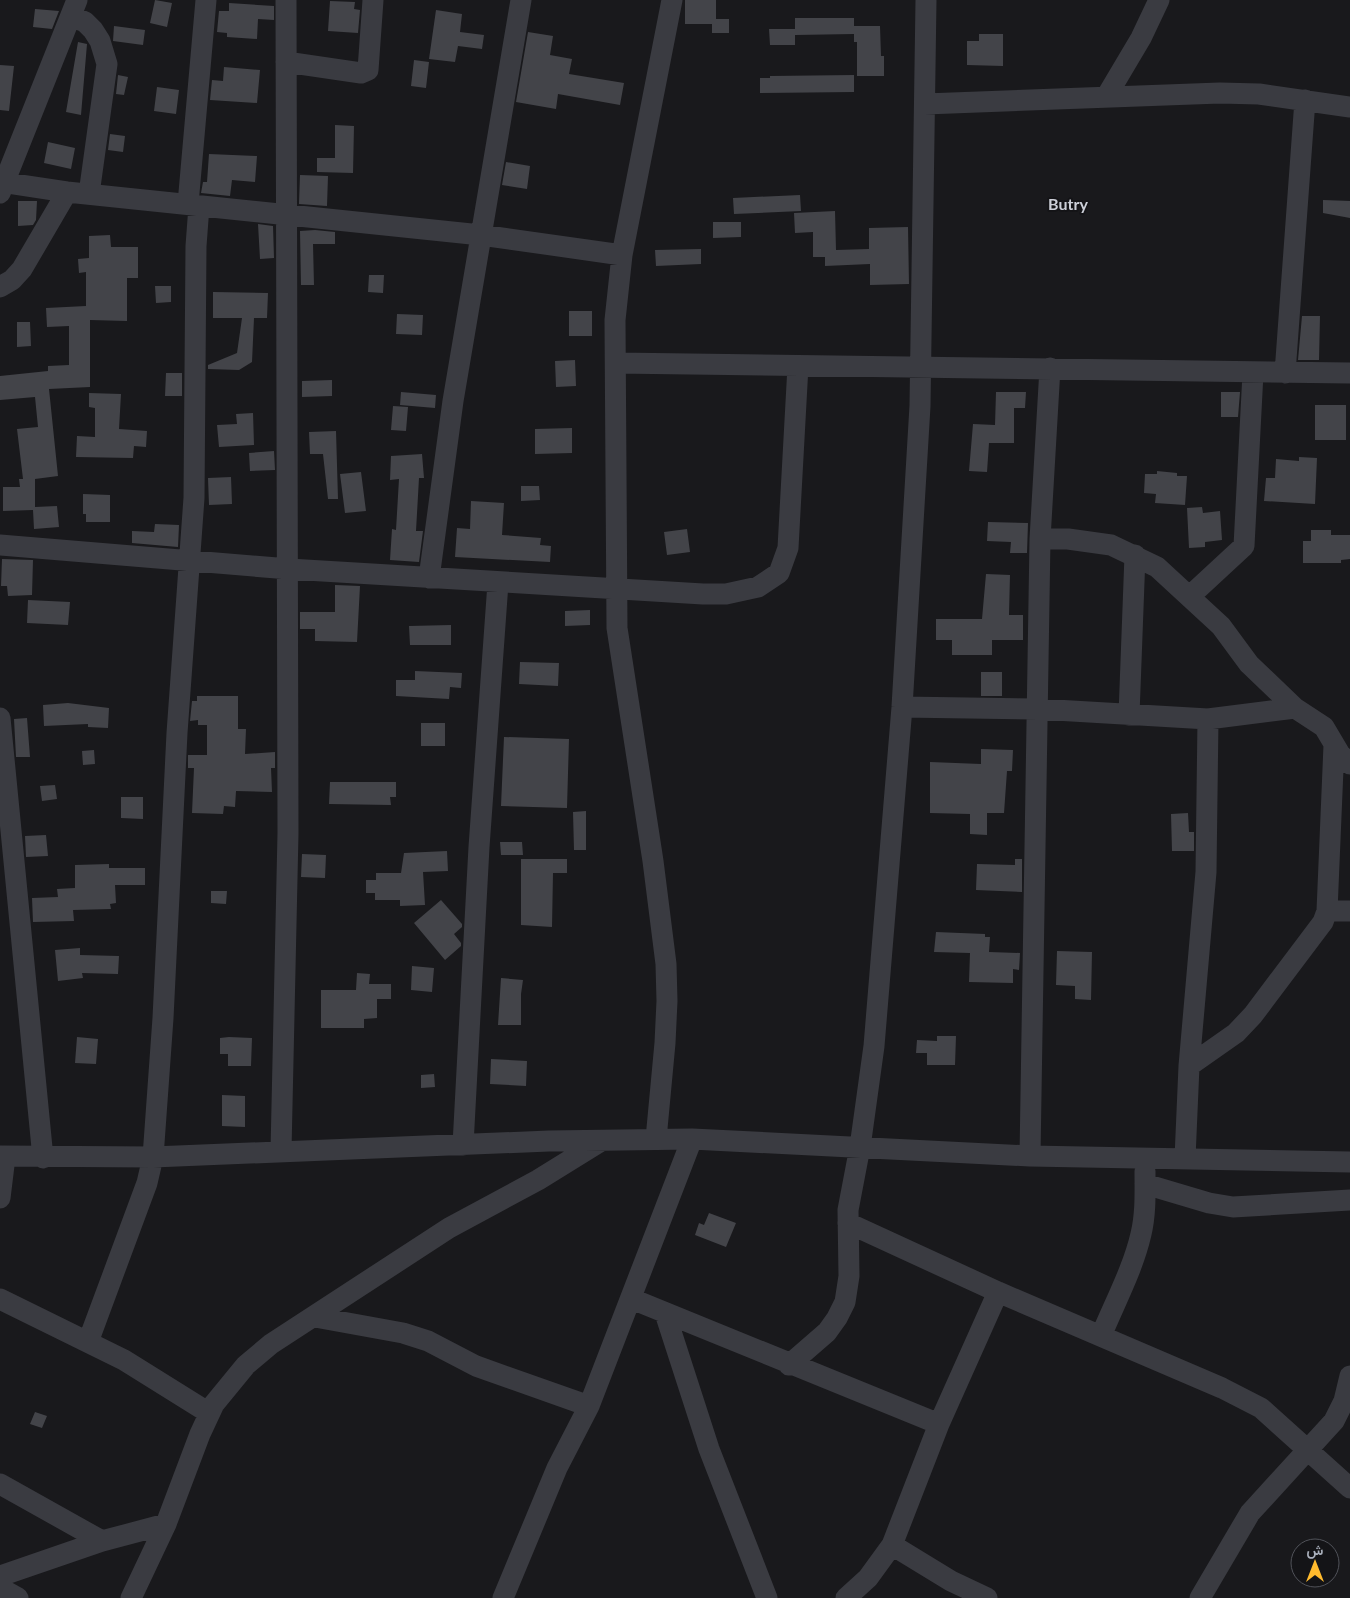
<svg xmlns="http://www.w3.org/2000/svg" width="1350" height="1598" viewBox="0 0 1350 1598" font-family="Lato,Vazirmatn,sans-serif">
<rect width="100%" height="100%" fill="#19191c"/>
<path fill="#434449" d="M155,0L172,3L167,27L150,23Z
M685,0H716V19H729V33H712V24H685Z
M330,1L355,2L354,9L360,10L358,33L328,31Z
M229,3L274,6V20L258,19L257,39L227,37V33L217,32L219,11H229Z
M35,9L59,11L52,29L33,27Z
M436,10L462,14L460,32L484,35L482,49L458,46L455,62L429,59Z
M795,18H854V26H880L881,56H884V76H857V42H854V34L795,35Z
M114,26L145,30L143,45L113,41Z
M769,29H795V45H770Z
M528,32L553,36L550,55L572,59L569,74L624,83L620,105L558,94L556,109L516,102Z
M979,34H1003V66L967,65V41H979Z
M78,42L87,44L81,115L66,112Z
M414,60L429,62L426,88L411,86Z
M0,65L14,66L9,111L0,110Z
M224,67L260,70L257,103L210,100L212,80L223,81Z
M118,75L128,77L124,95L116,94Z
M854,75V92L760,93V78H770V76Z
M157,87L179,90L176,114L154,111Z
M335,125L354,126L353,173L317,172V158H335Z
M110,134L125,136L123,152L108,150Z
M48,142L75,148L71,169L44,163Z
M209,154L257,156L255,182L232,180L230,196L201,193L203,182H207Z
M506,162L530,166L527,189L502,185Z
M300,175L328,176L327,206L299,204Z
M800,195L801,211L734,214L733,198Z
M1323,200L1350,201V218L1323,213Z
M18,201H37L36,220L33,225L18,226Z
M835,211L836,250L869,249V228L908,227L909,284L870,285V264L825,266V257H813V232L795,233L794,213Z
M713,222H741V237L713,238Z
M258,224L273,226L274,258L260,259Z
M315,230L335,232V244H313L314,285H301L300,231Z
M110,235L111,247H138V278H127V321L90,320V387L49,389L58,476L35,479V507L57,506L59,527L34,529L33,510L3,511V487H20L19,479H23L17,429L38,427L35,397L0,400V376L48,371V366L69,365V326L47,327L46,308L86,306V272L79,273L78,259L89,258V236Z
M701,249V264L656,266L655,250Z
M369,275H384L383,293L368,292Z
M155,286H171V302L156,303Z
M213,292L268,293L267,318H254L252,362L239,370L208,369V365L237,353L242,318H213Z
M569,311H592V336H569Z
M397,314L423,315L422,335L396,334Z
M1302,316H1320L1319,360H1298Z
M17,322H30L31,346L17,347Z
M575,360L576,386L556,387L555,361Z
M166,373H182V396H165Z
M332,380V396L302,397V381Z
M401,392L436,395L435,408L400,405Z
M996,392H1026L1025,408H1014V443H989L987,472L969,471L973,424L995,425Z
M1221,392H1240L1238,417H1221Z
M89,393L121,394L119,429L147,431L146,447L134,446L133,458L76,457L77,436L95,437V408L89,407Z
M1315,405H1346V440H1315Z
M393,406L408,407L406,431L391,430Z
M253,413L254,445L219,447L217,425L237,424L236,414Z
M572,428V453L535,454V429Z
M336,431L338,499H328L323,454H310L309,432Z
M274,451L275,470L250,471L249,453Z
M422,454L424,478H419L416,531H423L419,562L390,560L392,529L396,530L399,479L390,480L391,456Z
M1299,457L1317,458L1315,504L1264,501L1266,478H1275L1276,459L1299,461Z
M1157,471L1177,473V476H1187L1185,505L1155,503L1156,494L1144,493L1145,474H1157Z
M361,472L366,511L345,513L340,474Z
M231,477L232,504L209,505L208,478Z
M521,486H539L540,500L521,501Z
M83,494L110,495V522H86V514H83Z
M471,501L504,503L502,535L541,538L540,545L551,546L550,562L455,557L457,528L470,529Z
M1202,507L1203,513L1220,511L1222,540L1205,542V547L1189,548L1187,508Z
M988,522L1028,523L1027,553H1010L1011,542L987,541Z
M155,524L179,525L178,547L132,543V531L154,532Z
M687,529L690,552L667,555L664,532Z
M1311,530H1331V535H1350V559L1341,560V563H1303V541H1311Z
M2,559L33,560L32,595L8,596L7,586H1Z
M986,574L1010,575L1009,615H1023V640H992V655H952V640H936V619H982Z
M335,585L360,586L357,642L315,641V629H300V612H335Z
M28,600L70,602L68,625L27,623Z
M590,610V625L565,626V611Z
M451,625V645H410L409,626Z
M520,662L559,663L558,686L519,684Z
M415,671L462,673L461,688L450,687L449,699L396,696V680H415Z
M981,672H1002V696H981Z
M197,696H238V729H246L245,754L275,752V768H271L272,792L236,791L235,807L224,806L223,814L192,813L194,768H188V755H207V725H198V720L190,721L192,701H197Z
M68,703L109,708L108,728L88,727V724L44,726L43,705Z
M27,718L30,757H16L14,719Z
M421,723H445V746H421Z
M504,737L569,739L567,808L501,806Z
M981,749L1013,750L1012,771H1007L1004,813H987V835L970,834V814L930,813V762L981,764Z
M94,750L95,764L83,765L82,751Z
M330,782H396V797H390L391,805L329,804Z
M55,785L57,799L42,801L40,786Z
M121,797H143V819L121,818Z
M586,811V850H574L573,812Z
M1188,813L1189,832H1194V851H1172L1171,814Z
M46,835L48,856L26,857L25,836Z
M500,842H522L523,855H501Z
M447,851L448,871L423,872L425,905L400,906V900H375V893H366V880H376V873H401L404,853Z
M302,854L326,855L325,878L301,877Z
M521,859H567V873H553L552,927L521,925Z
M1015,859H1022V892L976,890L977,864L1015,865Z
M109,864V868H145V885H115L116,903L110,904L111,909L73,910L74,921L33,922L32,898L58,897L57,889L75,888V865Z
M211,891H227L226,904L211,903Z
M441,900L462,924V927L454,934L461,943V946L445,960L414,923Z
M936,932L985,934V937H990L989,952L1020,953L1019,970L1013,969V983L969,982L970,953L934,952Z
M80,948V955L119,956L118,974L82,973L83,978L58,981L55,950Z
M1057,951L1092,952L1091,1000L1075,999V986L1056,985Z
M412,966L434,968L432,992L411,990Z
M357,973L370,974L369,984H391V999H377V1018L364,1019V1028H321V990H356Z
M501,978L523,980L521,994V1025H498Z
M937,1036H956L955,1065H927V1053H916L917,1040L937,1041Z
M77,1037L98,1039L96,1064L75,1063Z
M229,1037L252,1038L251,1066H228V1054H220V1038Z
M491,1059L527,1061L526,1086L490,1084Z
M434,1074L435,1087L421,1088V1075Z
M222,1095L245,1096V1127L222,1126Z
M709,1213L736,1223L726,1247L695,1235L699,1223L704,1225Z
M35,1412L47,1416L42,1428L30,1424Z"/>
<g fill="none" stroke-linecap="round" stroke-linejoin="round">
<path stroke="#3a3b41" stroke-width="21" d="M71,16L85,22L93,30L100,41L107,64L89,194
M286,62L361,73L368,70L373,0
M1106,97L1141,38L1159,0
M925,104L1220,93L1259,94L1350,107
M0,182L67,192L481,235L622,255
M0,193L77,0
M188,204L206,0
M0,287L12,280L22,269L67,192
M616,363L1350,373
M1285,373L1305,100
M1040,539H1068L1111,545L1157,567L1221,626L1249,664L1295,708
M0,545L289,569L703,594H726L758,587L779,573L788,548L798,366
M429,578L453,401L521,0
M1190,596L1244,546L1253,373
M902,707L1038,709L1208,719L1295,708L1324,727L1340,754L1350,764
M1129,715L1135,555
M0,718L43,1158
M1327,911H1350
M1189,1066L1236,1033L1253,1015L1323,922L1327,911L1334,745
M656,1139L665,1043L667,1001L666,964L653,861L617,628L615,320L622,255L672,0
M463,1145L479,847L498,583
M281,1151L288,833L286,0
M0,1156L153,1157L549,1141L692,1139L1030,1156L1350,1162
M1030,1156L1040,539L1050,368
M1185,1158L1189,1066L1206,872L1208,719
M1145,1184L1209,1203L1233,1207L1350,1200
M0,1198L5,1157
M848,1223L998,1292L1222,1388L1261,1408L1350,1488
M0,1299L124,1360L209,1413
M632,1299L939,1424
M665,1313L709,1449L767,1598
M315,1317L403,1333L428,1341L476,1366L589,1406L692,1139
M1101,1336C1115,1302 1133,1269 1141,1234C1146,1213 1145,1192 1145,1171
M88,1342L147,1183L153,1157L163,1018L177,733L194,498L196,246L199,206
M789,1365L827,1332L837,1318L845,1302L849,1276L848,1210L860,1147L874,1046L902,707L920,406L926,0
M0,1484L102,1541
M892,1545L951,1581L987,1598
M0,1576L102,1541L166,1524
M0,1588L18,1598
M131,1598L166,1524L200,1434L214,1404L246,1365L271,1344L449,1228L538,1180L601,1141
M503,1598L557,1468L589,1406
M846,1598L868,1578L892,1545L939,1424L998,1292
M1200,1598L1250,1513L1334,1421L1344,1401L1350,1376"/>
</g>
<g text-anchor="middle" stroke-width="4" stroke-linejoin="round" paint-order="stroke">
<g font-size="16" font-weight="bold" fill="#cccfd8" stroke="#141417">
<text x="1068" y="210">Butry</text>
</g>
</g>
<g transform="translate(1315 1563)"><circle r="24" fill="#141417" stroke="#505259"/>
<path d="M0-4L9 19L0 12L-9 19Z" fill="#ffba2e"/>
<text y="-8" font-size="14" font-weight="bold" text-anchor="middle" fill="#aab0bc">ش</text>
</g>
</svg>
